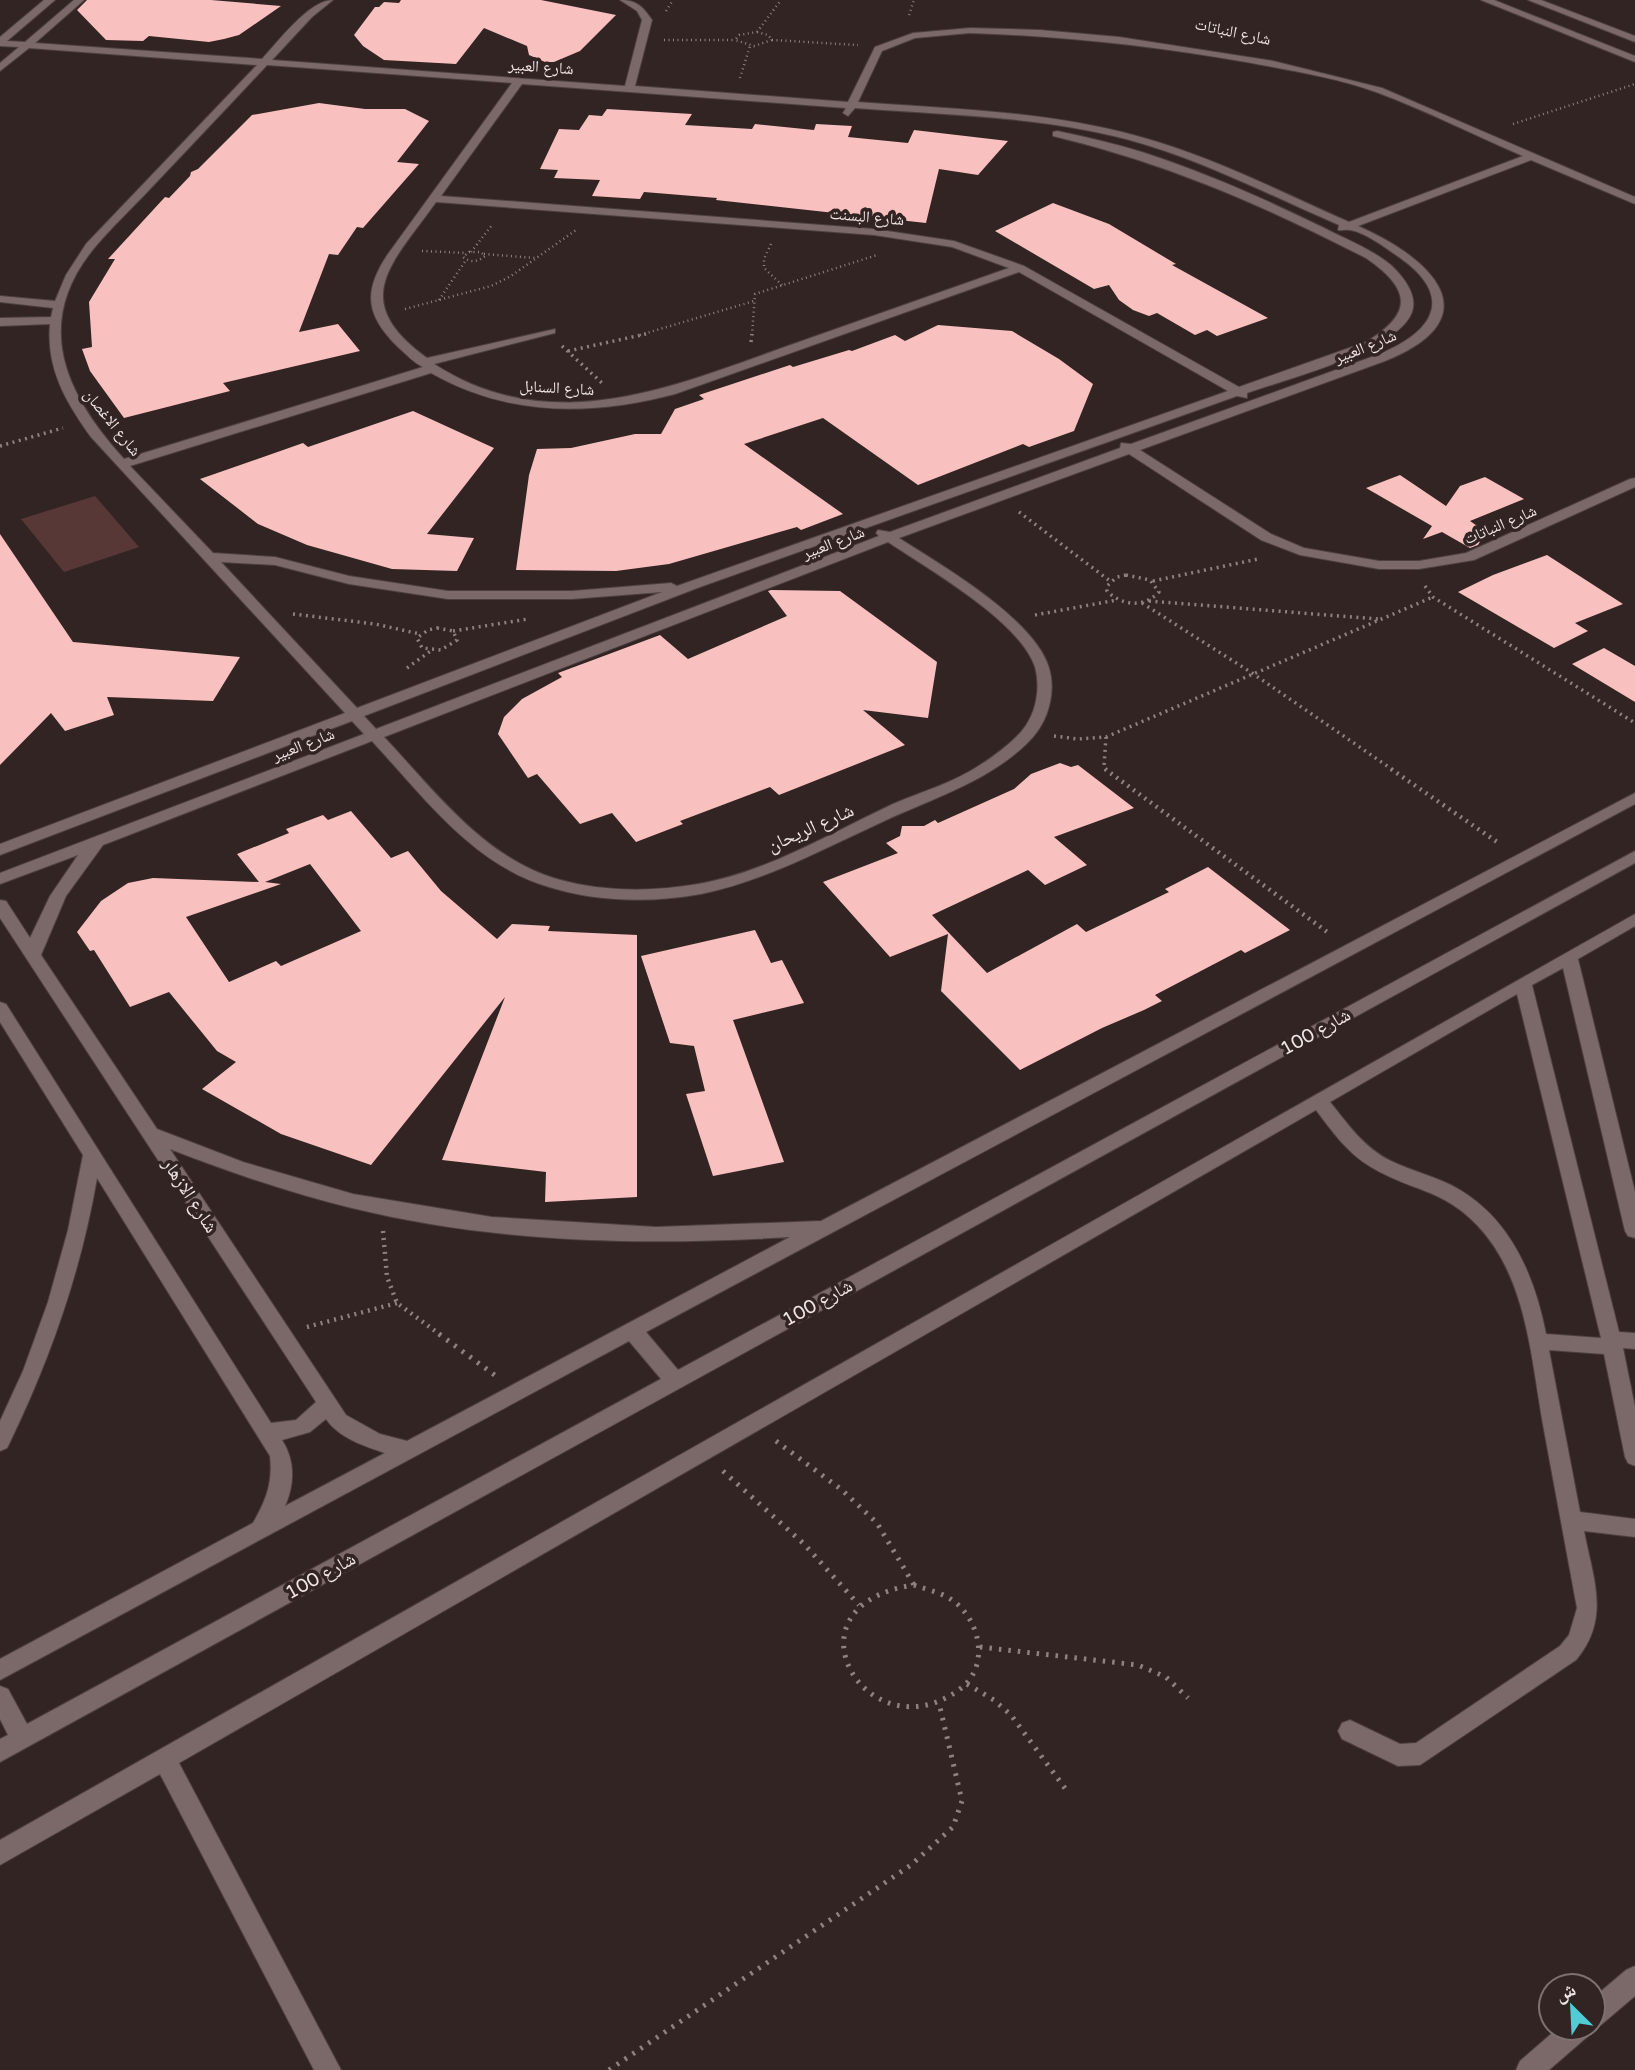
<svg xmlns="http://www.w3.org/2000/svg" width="1635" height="2070" viewBox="0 0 1635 2070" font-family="'Varela Round','Noto Naskh Arabic',sans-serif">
<rect width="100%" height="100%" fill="#322423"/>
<path fill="#573837" d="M95,496L139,547L64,572L21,519Z"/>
<path fill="#f8c0be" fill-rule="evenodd" d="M87,0H211L281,6L239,35L224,39L209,42L149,36L143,41L106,40L77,10Z
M401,0H541L616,15L580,51L554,62H545L529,55L527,46L484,28L456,64L384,60L363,46L354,35L375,7H379L384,2L399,3Z
M319,103L365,109H405L429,121L397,162L419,164L363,228L357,227L338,255L329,254L299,332L338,324L360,351L223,383L230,391L124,418L90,371L82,349L92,347L89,302L115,259H108L165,197L169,198L190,176L191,172L198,169L252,115Z
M607,109L692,114L685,125L752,129L755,124L814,130L816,124L852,126L848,137L908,143L914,130L1008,141L978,175L939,169L926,223L716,200L717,198L644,192L640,199L592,196L600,180L554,178L558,170L540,169L559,129L579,130L589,115L602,116Z
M1053,203L1109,224L1176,264L1172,265L1268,318L1217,336L1207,330L1195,335L1157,313L1149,316L1133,310L1119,300L1109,285L1094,289L995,231Z
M938,325L1012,331L1059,359L1093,384L1074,431L1029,447L1023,444L918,485L823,418L744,444L843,514L801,530L797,527L669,564L616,571L516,570L529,475L537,449L571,448L635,434H661L675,409L704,399L699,395L790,365L793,367L849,350L852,351L895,335L905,341Z
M413,411L494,448L427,534L474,538L457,571L392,569L307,545L258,524L200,479L303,443L308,447Z
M1400,475L1446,506L1460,486L1485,477L1524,499L1470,521L1486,532L1478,545L1470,548L1442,532L1423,539L1432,526L1366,488Z
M0,534L73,642L240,657L213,701L107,697L114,715L65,731L51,713L0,765Z
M1547,555L1623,604L1575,623L1588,631L1554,648L1458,592L1493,575Z
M771,590L840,591L937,662L928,718L863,710L905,745L779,795L770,787L680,821L683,824L636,842L612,813L580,824L537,774L528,778L498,734L504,717L522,699L562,677L558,673L660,635L688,659L787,616L768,591Z
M1604,648L1635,666V702L1572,664Z
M1060,763L1071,767L1078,765L1134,808L1054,837L1087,865L1045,885L1028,870L932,915L987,973L1077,924L1086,932L1169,892L1165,889L1208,867L1290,930L1245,953L1241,950L1155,995L1162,1001L1144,1010L1102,1028L1020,1070L941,991L948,934L890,957L823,882L898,853L886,843L900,836L902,826H924L935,820L938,823L1014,789L1031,774Z
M351,811L391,858L408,851L441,891L497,939L512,924L550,926L548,931L637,935V1197L545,1202L546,1172L442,1160L505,997L371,1165L281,1134L202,1089L236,1062L217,1051L169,992L130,1007L94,950L90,951L77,932L101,901L128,883L153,878L259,882L237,854L289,833L286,829L323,815L328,820ZM310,864L361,931L281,966L276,961L229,982L186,917L281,884L265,882Z
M755,930L771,963L782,960L804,1003L733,1020L784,1162L713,1176L686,1094L705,1091L694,1046L670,1043L641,956Z"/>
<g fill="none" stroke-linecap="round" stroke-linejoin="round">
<g stroke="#4d4140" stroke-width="2">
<path id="minor" d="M44,0H55L7,41L25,42L74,0H84L35,43L262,59C278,42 309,0 333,0L312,17L272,60L625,86L642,20L637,11L620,0C637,0 643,7 652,20L635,86L848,102L875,47L913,33L970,28L1040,30L1119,37L1273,61L1382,88L1635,197V204L1531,160L1358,226C1431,258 1494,317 1385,361L1140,450L1271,534L1304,548L1379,561H1419L1466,553L1630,479L1635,478V487L1474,560L1419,569H1379L1300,555L1261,540L1129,454L899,538C941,565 1035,619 1049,668C1056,691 1049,719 1033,737C994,780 933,798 882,822C823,849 765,881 701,894C651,903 597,902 549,887C473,865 424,797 372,741L103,845L66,896L41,955L157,1129L243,1162L353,1194L492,1217L656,1227L821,1221L1635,793V804L646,1332L678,1370L1635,851V863L0,1762V1739L8,1735L0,1719V1686L8,1689L27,1724L661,1379L629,1341L0,1680V1659L253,1523C266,1500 273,1483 270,1456L97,1178C81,1271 51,1357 10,1442L7,1448L0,1451V1421L23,1371L48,1302L68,1230L83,1155L0,1022V1002L6,1004L271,1423L296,1420L316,1402L0,918V900L6,901L30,938L50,896L78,855L0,884V873L364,734L352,721L0,855V844L345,713L91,437C66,402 46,369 50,324L0,326V318L51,317L53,308L0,302V296L55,301L66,275L86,244L257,65L29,48L0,71V63L19,47L0,46V37ZM970,33C1063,36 1154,46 1246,62C1289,70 1334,77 1376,92C1425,110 1474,135 1523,156L1349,222C1279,191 1211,156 1137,136C1047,111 951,109 858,102L882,51L915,38ZM267,65L512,83L388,254C363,291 365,315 398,347C406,354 414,363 423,367L124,459C66,395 31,324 95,247C112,227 132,208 150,189C189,148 228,107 267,65ZM522,84L846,108L843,113L848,116L855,108C945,115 1038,116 1126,139C1201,159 1269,195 1339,225L1338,230C1342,231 1345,229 1349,230C1362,231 1382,245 1393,253C1455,293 1439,330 1377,355L1131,444L1121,443L1120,448L890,532L878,530L876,533L879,536L376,729L364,716L700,587L1237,396L1247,398V393C1286,379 1398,351 1412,312C1418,295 1404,278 1392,266C1372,249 1345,239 1322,227C1265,199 1206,173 1145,153C1116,144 1087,137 1057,131L1053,132V136C1169,164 1260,204 1366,258C1411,289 1414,313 1366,342L1239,387L1024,266L954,241L874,229L441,196ZM436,202L874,235L952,247L1009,268C939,293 869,317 799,342C678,384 555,442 434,364L555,333V329L427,358C347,300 392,264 436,202ZM1019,272L1228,391L677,586L671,583L572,591H448L349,576L275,557L213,553L130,466L431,373C508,417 592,416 675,394ZM888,542C928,569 1020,621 1035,667C1041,689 1036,715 1021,732C1011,743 993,757 980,765C955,782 921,792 893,804C831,833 767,872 698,884C652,892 602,892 557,879C484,858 434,790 384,737ZM221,562L275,565L349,584L448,599H572L662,592L357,708ZM170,1149C229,1172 290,1193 352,1208C494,1243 645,1246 790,1237L407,1441L380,1434L346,1415ZM326,1419C339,1438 364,1446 385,1453L285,1506C295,1484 295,1460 282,1440L310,1432Z
M1481,0H1494L1635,56V62Z
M1528,0H1541L1635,36V42Z
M1635,914V926L1578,959L1635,1192V1238L1628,1236L1625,1231L1563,968L1532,985L1619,1332L1635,1333V1349L1623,1348L1635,1407V1466L1628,1463L1625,1457L1604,1354L1549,1350L1580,1512L1635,1519V1537L1584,1531C1593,1579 1611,1618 1576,1660L1420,1765L1398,1766L1342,1739L1338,1731L1342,1723L1350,1720L1400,1744L1416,1743L1560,1646L1569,1635L1577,1608C1566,1549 1555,1489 1544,1430C1531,1361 1528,1278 1477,1225C1442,1188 1410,1191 1371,1167C1347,1153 1332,1131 1316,1110L179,1763L341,2070H314L160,1774L0,1865V1840ZM1517,994L1601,1338L1546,1334C1535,1278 1512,1221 1460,1190C1439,1177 1413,1172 1391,1161C1364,1148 1348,1124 1330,1102Z
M1635,1966V1996L1602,2024L1593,2028V1998L1626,1970Z
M1558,2028H1591L1587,2037L1549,2070H1516L1520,2061Z"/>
</g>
<path stroke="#8e8281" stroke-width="2.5" stroke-dasharray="1 3.5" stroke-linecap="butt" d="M666,11L673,0
M909,15L914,0
M757,32L768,35L772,40L754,46L735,40L739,35Z
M757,32L781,0
M664,40H735
M772,40L858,45
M740,78L750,46
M1513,124L1635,84
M771,244L764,259V268L782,285
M422,251L467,253
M469,252H481L485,256C478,262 470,263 463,257Z
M471,252L492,225
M484,254L535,258
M439,300L466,260
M405,309L491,286L511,276L576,230
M640,335L754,301
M752,335L755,294L877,255"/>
<path stroke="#8e8281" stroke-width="3.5" stroke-dasharray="2 4.5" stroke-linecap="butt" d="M751,342L752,334
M562,346L602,383
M568,351L646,334
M0,446L63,428
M1019,512L1110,581
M1126,575L1150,580L1159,592C1144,608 1122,606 1107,591V586L1117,577Z
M1153,581L1258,559
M1425,586L1433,597L1635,723
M1149,601L1378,619
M1142,603L1252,673L1393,770
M293,614L375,624L420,634
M1035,615L1117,600
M437,628L453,631L457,640L441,650L422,648L417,638L428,630Z
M453,631L528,619
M407,668L432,650
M1054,736L1078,739L1106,737L1433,597
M1106,737L1104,766L1106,770"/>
<path stroke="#8e8281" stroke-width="4.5" stroke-dasharray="2 5" stroke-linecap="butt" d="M1105,769L1330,934
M1391,769L1500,844
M383,1231L387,1277L397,1303L442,1336
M307,1327L397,1303"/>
<path stroke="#8e8281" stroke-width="5" stroke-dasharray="2.5 7" stroke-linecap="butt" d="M439,1334L496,1376
M776,1441L842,1490L877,1523L914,1585
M723,1471L804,1544L859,1605
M914,1585C925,1589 939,1592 949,1598C979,1616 992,1665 960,1689C868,1758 776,1605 914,1585Z
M980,1647L1138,1665L1166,1677L1188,1698
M967,1684L994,1700L1011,1715L1067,1791
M609,2070L911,1865L953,1827L962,1801L939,1703"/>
<use href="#minor" fill="#7a6968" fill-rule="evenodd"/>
</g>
<g text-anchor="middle" stroke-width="7" stroke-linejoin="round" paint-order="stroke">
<g font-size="16" fill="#efe5e5" stroke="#322423">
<text transform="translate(1233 31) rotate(12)" y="6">شارع النباتات</text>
<text transform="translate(541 66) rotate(4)" y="6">شارع العبير</text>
<text transform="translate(867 216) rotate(5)" y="6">شارع البسنت</text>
<text transform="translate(1365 346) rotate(-22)" y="6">شارع العبير</text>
<text transform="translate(557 387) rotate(3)" y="6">شارع السنابل</text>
<text transform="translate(113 422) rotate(51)" y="6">شارع الاغصان</text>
<text transform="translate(1500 524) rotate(-23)" y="6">شارع النباتات</text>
<text transform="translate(833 542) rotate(-21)" y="6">شارع العبير</text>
<text transform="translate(303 744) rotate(-21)" y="6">شارع العبير</text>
</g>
<g font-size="19" fill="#efe5e5" stroke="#322423">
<text transform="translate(810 827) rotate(-24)" y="7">شارع الريحان</text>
<text transform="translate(1315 1031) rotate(-29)" y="7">شارع 100</text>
<text transform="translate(191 1195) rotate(57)" y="7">شارع الازهار</text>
<text transform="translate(817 1302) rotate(-29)" y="7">شارع 100</text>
<text transform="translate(320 1575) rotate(-29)" y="7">شارع 100</text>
</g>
</g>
<g transform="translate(1572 2007) rotate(336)"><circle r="33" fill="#322423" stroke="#7e7171" stroke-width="2"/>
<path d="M0-5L12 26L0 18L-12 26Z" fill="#51ccd5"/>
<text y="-10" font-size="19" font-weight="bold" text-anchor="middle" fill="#efe5e5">ش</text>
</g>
</svg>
